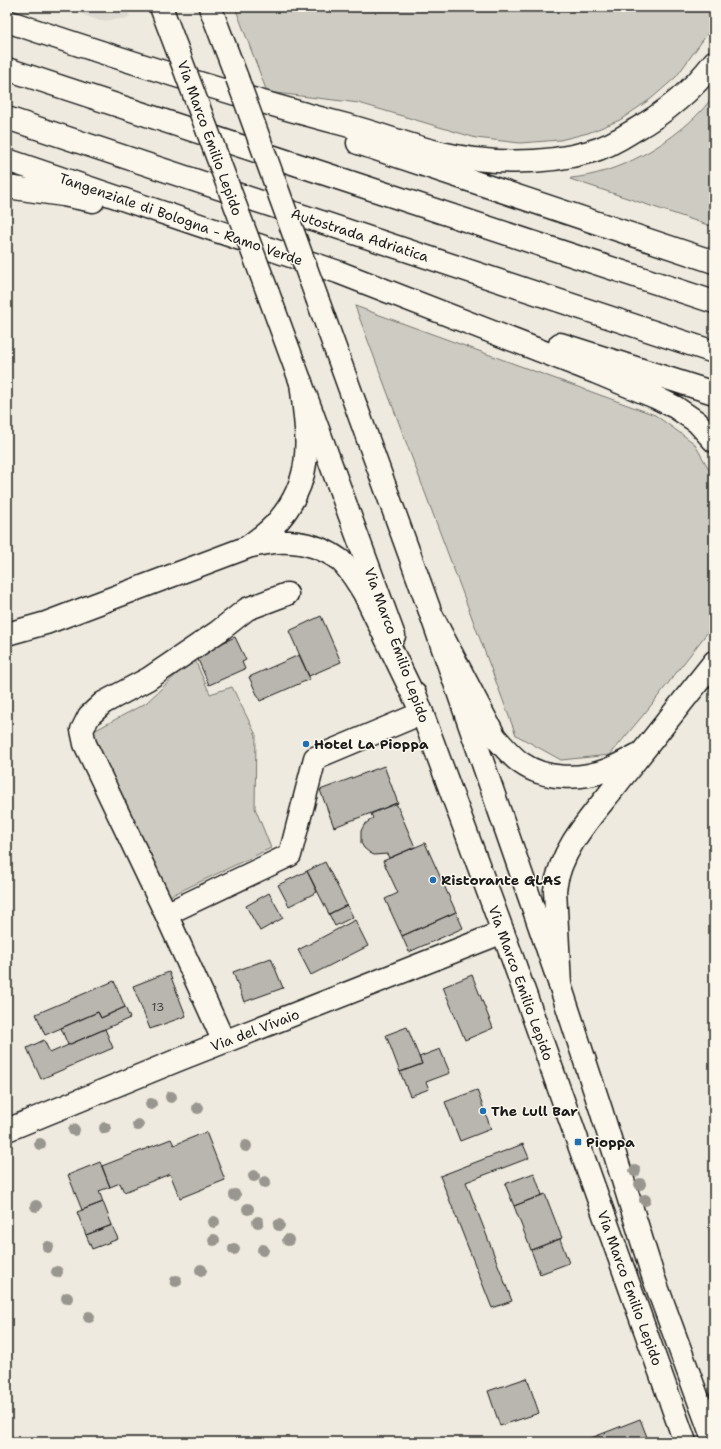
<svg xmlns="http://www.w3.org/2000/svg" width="721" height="1449" viewBox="0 0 721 1449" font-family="'Shantell Sans',sans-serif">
<rect width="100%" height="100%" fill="#eeeadf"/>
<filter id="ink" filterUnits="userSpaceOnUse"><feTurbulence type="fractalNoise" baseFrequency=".025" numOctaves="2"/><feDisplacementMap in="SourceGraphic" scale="8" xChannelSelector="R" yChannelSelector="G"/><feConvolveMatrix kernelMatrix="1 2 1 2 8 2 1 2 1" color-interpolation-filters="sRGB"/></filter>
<g filter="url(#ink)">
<path fill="#dedad1" d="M62,7H126L130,18L100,21Z"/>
<path fill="#ceccc2" stroke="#75746f" d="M235,7H714V23L708,33L676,77L652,98L620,120L588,133L560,140L520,143L476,138L359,103L267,92Z
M714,94V227L570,179L571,178C617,174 669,145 701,111C706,106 710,100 714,94Z
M355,306L655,415L694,443L714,478V624L649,708L610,755L561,760L516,735Z
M194,658L210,694L232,687L256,735L255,808L271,848L170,896L92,732L146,703Z"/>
<path fill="#b9b6af" stroke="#1c1c1c" d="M321,616L341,662L309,676L289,631Z
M235,637L246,660L242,662L245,669L209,685L196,655Z
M299,655L310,679L260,701L249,677Z
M384,766L398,803L334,827L320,790Z
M396,803L415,847L389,858L387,854L374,855L370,853L364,848L361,843V831L364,825L373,818L371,814Z
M425,843L456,912L402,936L385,899L398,893L383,861Z
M325,862L347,905L329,914L307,871Z
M307,871L317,892L289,906L278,885Z
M269,893L283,918L260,931L246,906Z
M347,905L353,917L335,926L329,914Z
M456,912L463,928L409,952L402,936Z
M355,920L368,946L311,975L298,950Z
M271,958L283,988L244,1002L233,972Z
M169,972L186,1016L150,1029L133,986Z
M472,975L493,1028L465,1040L443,987Z
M114,981L125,1007L101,1018L98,1012L45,1035L36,1014Z
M125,1007L130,1018L68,1045L61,1028L98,1012L101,1018Z
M407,1027L422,1064L400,1072L386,1035Z
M105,1029L113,1048L41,1079L27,1048L44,1040L50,1053Z
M440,1049L450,1073L426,1082L429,1089L410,1096L400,1072L422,1064L419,1057Z
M477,1090L491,1129L460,1141L445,1102Z
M206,1132L225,1180L180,1198L170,1174L124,1192L120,1183L110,1187L102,1166L171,1139L174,1145Z
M523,1144L529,1158L466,1182L512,1301L492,1308L440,1176Z
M100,1162L110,1187L99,1191L103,1202L82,1210L68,1175Z
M534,1173L542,1195L514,1206L505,1184Z
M545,1194L562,1238L531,1250L514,1206Z
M103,1202L112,1225L86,1235L77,1212Z
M112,1225L118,1239L92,1249L86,1235Z
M560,1239L569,1263L540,1274L531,1250Z
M527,1378L539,1413L500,1426L488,1391Z
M640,1419L649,1442H587L586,1440Z"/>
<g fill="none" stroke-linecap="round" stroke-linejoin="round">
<g stroke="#1c1c1c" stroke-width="25">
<path id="minor" d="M166,914L290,855L315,758L422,713
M224,1042L166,914L85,744L82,730L89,716L103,703L148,679L219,631L247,609L287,594
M7,1130L178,1060L503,932"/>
</g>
<g stroke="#1c1c1c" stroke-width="25">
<path id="major" d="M161,7L180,57
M210,7L237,78
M268,293L394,636
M318,301L431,614L560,985L601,1110L653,1276L714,1442
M415,694L503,932L685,1442"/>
</g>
<g stroke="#1c1c1c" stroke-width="25">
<path id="highway" d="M7,21C120,59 234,96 350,126C380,134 410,146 441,153C487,164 543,165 589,152C605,148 619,140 633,131C665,113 692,91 714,62
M7,69L714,302
M7,118L714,352
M358,143L714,262
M7,160L338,272L595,372L655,397L675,407L697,422L714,441
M7,187L63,195L93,201
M560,344L714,393
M249,546C260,538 271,530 279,520C316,476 307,435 301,382
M431,614L495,737C503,746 511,756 521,763C545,780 580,780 607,770C617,766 628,760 637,755
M7,634L46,623L248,547C280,538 313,540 340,560C350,569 357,582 364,593L422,713
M560,985L555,890C560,847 595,813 621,779C652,740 683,701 714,662"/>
</g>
<use href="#minor" stroke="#fbf7ec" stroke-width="22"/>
<use href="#major" stroke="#fbf7ec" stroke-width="22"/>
<use href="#highway" stroke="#fbf7ec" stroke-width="22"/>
<g stroke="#1c1c1c" stroke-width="25" stroke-linecap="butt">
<path id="major-bridge" d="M180,57L268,293
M237,78L318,301"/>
</g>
<use href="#major-bridge" stroke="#fbf7ec" stroke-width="22"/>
</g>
<g fill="#98968f">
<circle cx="171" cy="1097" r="6"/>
<circle cx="151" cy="1104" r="6"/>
<circle cx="198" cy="1108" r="6"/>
<circle cx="138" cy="1125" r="6"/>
<circle cx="105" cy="1128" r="6"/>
<circle cx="74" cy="1130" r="6"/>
<circle cx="40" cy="1144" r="6"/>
<circle cx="246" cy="1146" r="6"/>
<circle cx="635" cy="1171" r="6"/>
<circle cx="254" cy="1176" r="6"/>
<circle cx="265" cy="1182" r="6"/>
<circle cx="640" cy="1184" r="6"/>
<circle cx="235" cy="1195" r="6"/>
<circle cx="645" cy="1200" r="6"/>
<circle cx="36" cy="1206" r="6"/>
<circle cx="248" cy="1209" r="6"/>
<circle cx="214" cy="1222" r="6"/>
<circle cx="258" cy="1222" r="6"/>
<circle cx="279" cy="1225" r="6"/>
<circle cx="214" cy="1240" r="6"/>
<circle cx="288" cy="1240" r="6"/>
<circle cx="48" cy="1247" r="6"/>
<circle cx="234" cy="1249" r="6"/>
<circle cx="263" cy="1250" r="6"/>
<circle cx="201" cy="1270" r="6"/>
<circle cx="57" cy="1272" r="6"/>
<circle cx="176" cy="1281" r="6"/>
<circle cx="67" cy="1298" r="6"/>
<circle cx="89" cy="1317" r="6"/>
</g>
</g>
<g fill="#1f6fb2" stroke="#fbf7ec" stroke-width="1.5">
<circle cx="306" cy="744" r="4"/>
<circle cx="433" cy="880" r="4"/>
<circle cx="483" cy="1111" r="4"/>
<rect x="574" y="1138" width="8" height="8" rx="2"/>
</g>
<g text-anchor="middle" stroke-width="3" stroke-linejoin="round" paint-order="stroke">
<g font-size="12" fill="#434241">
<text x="158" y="1011">13</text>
</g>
<g font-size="14" fill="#1c1c1c" stroke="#fbf7ec">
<text transform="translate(210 138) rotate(70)" y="5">Via Marco Emilio Lepido</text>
<text transform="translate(181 219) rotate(19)" y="5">Tangenziale di Bologna - Ramo Verde</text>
<text transform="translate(360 235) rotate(18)" y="5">Autostrada Adriatica</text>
<text transform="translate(397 645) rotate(70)" y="5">Via Marco Emilio Lepido</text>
<text transform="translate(521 983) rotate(70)" y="5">Via Marco Emilio Lepido</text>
<text transform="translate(255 1030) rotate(-21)" y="5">Via del Vivaio</text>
<text transform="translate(630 1288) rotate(70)" y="5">Via Marco Emilio Lepido</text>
</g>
<g font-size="14" font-weight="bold" fill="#1c1c1c" stroke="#fbf7ec" text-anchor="start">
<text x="314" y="749">Hotel La Pioppa</text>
<text x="441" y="885">Ristorante GLAS</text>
<text x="491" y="1116">The Lull Bar</text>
<text x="586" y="1147">Pioppa</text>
</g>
</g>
<rect width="721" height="1449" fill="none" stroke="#fbf7ec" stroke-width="24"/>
<rect x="12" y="12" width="697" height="1425" fill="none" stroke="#1c1c1c" stroke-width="1.5" filter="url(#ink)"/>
</svg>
